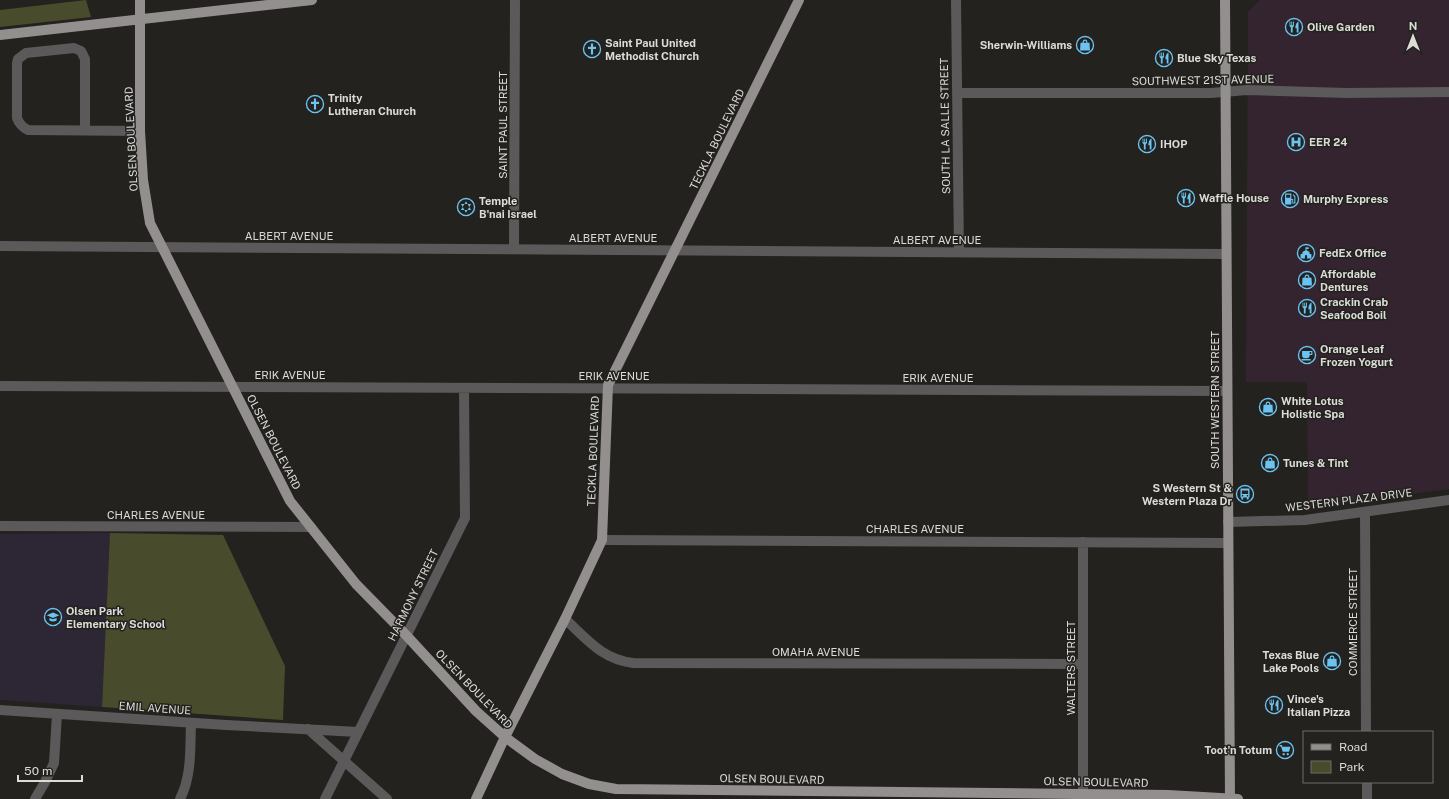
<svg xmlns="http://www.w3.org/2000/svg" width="1449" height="799" viewBox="0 0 1449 799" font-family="'Public Sans',sans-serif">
<rect width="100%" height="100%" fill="#23221e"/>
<path fill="#33242f" d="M1260,0H1449V489L1308,507L1307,382H1246L1248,12Z"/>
<path fill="#2d2635" d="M110,533L102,707L0,700V534Z"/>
<path fill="#494c2c" d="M86,0L91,17L0,27V10Z
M110,533L223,535L285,666L283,720L102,707Z"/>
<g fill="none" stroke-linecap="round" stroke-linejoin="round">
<path stroke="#5b5959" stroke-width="10" d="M956,0L959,252
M957,93H1211L1247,90L1347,93L1449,92
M85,130V59L81,51L74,48L26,53L18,59L17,63V118C19,124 22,127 28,130L140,131
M0,246L1226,254
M514,249L515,0
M0,386L1227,391
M1365,512L1366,732
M1228,522L1305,520L1449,500
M0,526L311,527
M602,540L1228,543
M1083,542V794
M565,619C588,640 602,659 633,663L1082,664
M0,710L226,725L358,732
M308,729L387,799
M1367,782V799
M35,799L45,782L54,763L57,714
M180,799C192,776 190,748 191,723
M325,799L465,518L464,388"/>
<path stroke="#948f8f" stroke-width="10" d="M140,0V131L143,180L150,223L290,501L356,584L406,635L476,711L505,737L535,759L562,774L589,784L616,789L1168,795L1238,799
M1225,0L1230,799
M0,35L312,0
M476,799L505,737L565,619L602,540L608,385L799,0"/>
</g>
<defs>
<g id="restaurant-ring" transform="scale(0.9)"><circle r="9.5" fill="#23221e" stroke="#6ac3f1" stroke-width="1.5"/><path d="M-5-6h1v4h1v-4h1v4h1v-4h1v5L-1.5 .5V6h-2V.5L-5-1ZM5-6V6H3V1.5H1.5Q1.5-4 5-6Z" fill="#6ac3f1"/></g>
<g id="shop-ring" transform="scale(0.9)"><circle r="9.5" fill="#23221e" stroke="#6ac3f1" stroke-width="1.5"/><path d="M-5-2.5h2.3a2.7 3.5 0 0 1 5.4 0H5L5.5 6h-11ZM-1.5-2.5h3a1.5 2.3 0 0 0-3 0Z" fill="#6ac3f1"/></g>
<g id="church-ring" transform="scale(0.9)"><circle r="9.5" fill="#23221e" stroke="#6ac3f1" stroke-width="1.5"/><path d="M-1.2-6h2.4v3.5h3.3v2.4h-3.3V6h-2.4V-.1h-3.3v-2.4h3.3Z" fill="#6ac3f1"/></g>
<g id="hospital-ring" transform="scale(0.9)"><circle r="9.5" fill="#23221e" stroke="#6ac3f1" stroke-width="1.5"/><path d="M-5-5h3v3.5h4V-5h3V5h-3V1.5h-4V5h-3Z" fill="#6ac3f1"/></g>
<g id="fuel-ring" transform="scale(0.9)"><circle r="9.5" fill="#23221e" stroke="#6ac3f1" stroke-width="1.5"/><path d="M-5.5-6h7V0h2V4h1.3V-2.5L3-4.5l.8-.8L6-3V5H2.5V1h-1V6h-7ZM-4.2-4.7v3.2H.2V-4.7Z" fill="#6ac3f1"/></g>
<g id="synagogue-ring" transform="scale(0.9)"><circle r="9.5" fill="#23221e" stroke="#6ac3f1" stroke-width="1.5"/><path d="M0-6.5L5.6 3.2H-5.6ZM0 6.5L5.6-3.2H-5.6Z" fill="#6ac3f1"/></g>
<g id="civic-ring" transform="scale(0.9)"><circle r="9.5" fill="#23221e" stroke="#6ac3f1" stroke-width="1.5"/><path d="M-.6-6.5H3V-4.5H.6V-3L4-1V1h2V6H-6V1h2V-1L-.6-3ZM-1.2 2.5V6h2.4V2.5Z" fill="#6ac3f1"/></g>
<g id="cafe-ring" transform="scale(0.9)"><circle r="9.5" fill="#23221e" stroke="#6ac3f1" stroke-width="1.5"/><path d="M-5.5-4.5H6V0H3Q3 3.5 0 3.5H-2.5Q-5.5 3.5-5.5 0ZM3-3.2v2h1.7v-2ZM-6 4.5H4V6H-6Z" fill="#6ac3f1"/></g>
<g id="bus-ring" transform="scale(0.9)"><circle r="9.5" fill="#23221e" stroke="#6ac3f1" stroke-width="1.5"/><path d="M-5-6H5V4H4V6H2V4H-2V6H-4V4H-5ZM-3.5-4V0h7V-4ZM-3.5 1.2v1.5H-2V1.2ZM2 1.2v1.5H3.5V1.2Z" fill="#6ac3f1"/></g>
<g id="school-ring" transform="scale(0.9)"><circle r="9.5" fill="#23221e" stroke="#6ac3f1" stroke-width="1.5"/><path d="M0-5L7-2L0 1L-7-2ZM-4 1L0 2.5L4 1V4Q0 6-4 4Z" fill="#6ac3f1"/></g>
<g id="supermarket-ring" transform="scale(0.9)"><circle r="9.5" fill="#23221e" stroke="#6ac3f1" stroke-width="1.5"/><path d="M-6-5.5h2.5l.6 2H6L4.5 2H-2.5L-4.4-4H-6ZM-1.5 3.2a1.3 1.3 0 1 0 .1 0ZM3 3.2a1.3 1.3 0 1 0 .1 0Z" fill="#6ac3f1"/></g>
</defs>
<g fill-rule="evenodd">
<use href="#restaurant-ring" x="1294" y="27"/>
<use href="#shop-ring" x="1085" y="45"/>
<use href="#church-ring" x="592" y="49"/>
<use href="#restaurant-ring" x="1164" y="58"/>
<use href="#church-ring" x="315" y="104"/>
<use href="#hospital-ring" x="1296" y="142"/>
<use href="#restaurant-ring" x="1147" y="144"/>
<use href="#restaurant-ring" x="1186" y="198"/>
<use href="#fuel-ring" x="1290" y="199"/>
<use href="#synagogue-ring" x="466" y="207"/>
<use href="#civic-ring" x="1306" y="253"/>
<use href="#shop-ring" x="1307" y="280"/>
<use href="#restaurant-ring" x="1307" y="308"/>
<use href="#cafe-ring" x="1307" y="355"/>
<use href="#shop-ring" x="1268" y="407"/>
<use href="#shop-ring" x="1270" y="463"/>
<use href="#bus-ring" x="1245" y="494"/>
<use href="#school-ring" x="53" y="617"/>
<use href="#shop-ring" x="1332" y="661"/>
<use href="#restaurant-ring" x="1274" y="705"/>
<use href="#supermarket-ring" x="1285" y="750"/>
</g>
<g text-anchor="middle" stroke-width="3" stroke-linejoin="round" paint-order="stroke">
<g font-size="11" font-weight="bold" fill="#dbdbd8" stroke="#23221e" text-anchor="start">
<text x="1307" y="31">Olive Garden</text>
<text x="605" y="47">Saint Paul United<tspan x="605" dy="13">Methodist Church</tspan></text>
<text x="1072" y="49" text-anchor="end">Sherwin-Williams</text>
<text x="1177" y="62">Blue Sky Texas</text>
<text x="328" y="102">Trinity<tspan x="328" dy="13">Lutheran Church</tspan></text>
<text x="1309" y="146">EER 24</text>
<text x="1160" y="148">IHOP</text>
<text x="1199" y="202">Waffle House</text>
<text x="1303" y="203">Murphy Express</text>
<text x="479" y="205">Temple<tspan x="479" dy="13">B'nai Israel</tspan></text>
<text x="1319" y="257">FedEx Office</text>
<text x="1320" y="278">Affordable<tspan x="1320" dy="13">Dentures</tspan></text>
<text x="1320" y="306">Crackin Crab<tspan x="1320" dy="13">Seafood Boil</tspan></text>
<text x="1320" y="353">Orange Leaf<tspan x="1320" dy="13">Frozen Yogurt</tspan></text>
<text x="1281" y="405">White Lotus<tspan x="1281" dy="13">Holistic Spa</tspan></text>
<text x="1283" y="467">Tunes &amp; Tint</text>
<text x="1232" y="492" text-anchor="end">S Western St &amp;<tspan x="1232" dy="13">Western Plaza Dr</tspan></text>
<text x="66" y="615">Olsen Park<tspan x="66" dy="13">Elementary School</tspan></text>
<text x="1319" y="659" text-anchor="end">Texas Blue<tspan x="1319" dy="13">Lake Pools</tspan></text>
<text x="1287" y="703">Vince's<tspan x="1287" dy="13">Italian Pizza</tspan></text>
<text x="1272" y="754" text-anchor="end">Toot'n Totum</text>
</g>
<g font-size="11" fill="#dbdbd8" stroke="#23221e">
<text transform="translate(1203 80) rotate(-1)" y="4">SOUTHWEST 21ST AVENUE</text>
<text transform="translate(503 125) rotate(-90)" y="4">SAINT PAUL STREET</text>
<text transform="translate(945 126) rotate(-91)" y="4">SOUTH LA SALLE STREET</text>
<text transform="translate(131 139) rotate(-93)" y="4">OLSEN BOULEVARD</text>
<text transform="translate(717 139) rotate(-64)" y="4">TECKLA BOULEVARD</text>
<text x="289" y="240">ALBERT AVENUE</text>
<text x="613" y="242">ALBERT AVENUE</text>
<text x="937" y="244">ALBERT AVENUE</text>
<text x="290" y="379">ERIK AVENUE</text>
<text x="614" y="380">ERIK AVENUE</text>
<text x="938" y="382">ERIK AVENUE</text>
<text transform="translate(1215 400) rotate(-90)" y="4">SOUTH WESTERN STREET</text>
<text transform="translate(274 442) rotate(63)" y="4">OLSEN BOULEVARD</text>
<text transform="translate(593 451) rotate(-88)" y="4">TECKLA BOULEVARD</text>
<text transform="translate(1349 500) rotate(-7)" y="4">WESTERN PLAZA DRIVE</text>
<text x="156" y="519">CHARLES AVENUE</text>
<text x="915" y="533">CHARLES AVENUE</text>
<text transform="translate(413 595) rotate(-64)" y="4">HARMONY STREET</text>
<text transform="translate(1353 622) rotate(-90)" y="4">COMMERCE STREET</text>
<text x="816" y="656">OMAHA AVENUE</text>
<text transform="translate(1071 668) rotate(-90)" y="4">WALTERS STREET</text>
<text transform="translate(474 689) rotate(46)" y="4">OLSEN BOULEVARD</text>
<text transform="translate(155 708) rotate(4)" y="4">EMIL AVENUE</text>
<text transform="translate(772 779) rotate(1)" y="4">OLSEN BOULEVARD</text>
<text transform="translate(1096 782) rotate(1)" y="4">OLSEN BOULEVARD</text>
</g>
</g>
<rect x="1303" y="731" width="130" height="52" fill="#23221e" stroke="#6d6c68"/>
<rect x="1311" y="744" width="20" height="6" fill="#948f8f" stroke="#6d6c68"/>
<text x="1339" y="751" font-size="12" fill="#dbdbd8">Road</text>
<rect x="1311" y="761" width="20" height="12" fill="#494c2c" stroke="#6d6c68"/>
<text x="1339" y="771" font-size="12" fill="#dbdbd8">Park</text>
<g transform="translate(1413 36)" stroke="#23221e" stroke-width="3" paint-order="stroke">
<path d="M0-3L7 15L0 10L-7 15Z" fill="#dbdbd8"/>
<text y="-6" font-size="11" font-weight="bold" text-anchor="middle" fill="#dbdbd8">N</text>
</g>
<path d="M18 775v6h64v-6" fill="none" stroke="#dbdbd8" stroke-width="2"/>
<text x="24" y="775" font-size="12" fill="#dbdbd8" stroke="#23221e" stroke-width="3" paint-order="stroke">50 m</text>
</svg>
